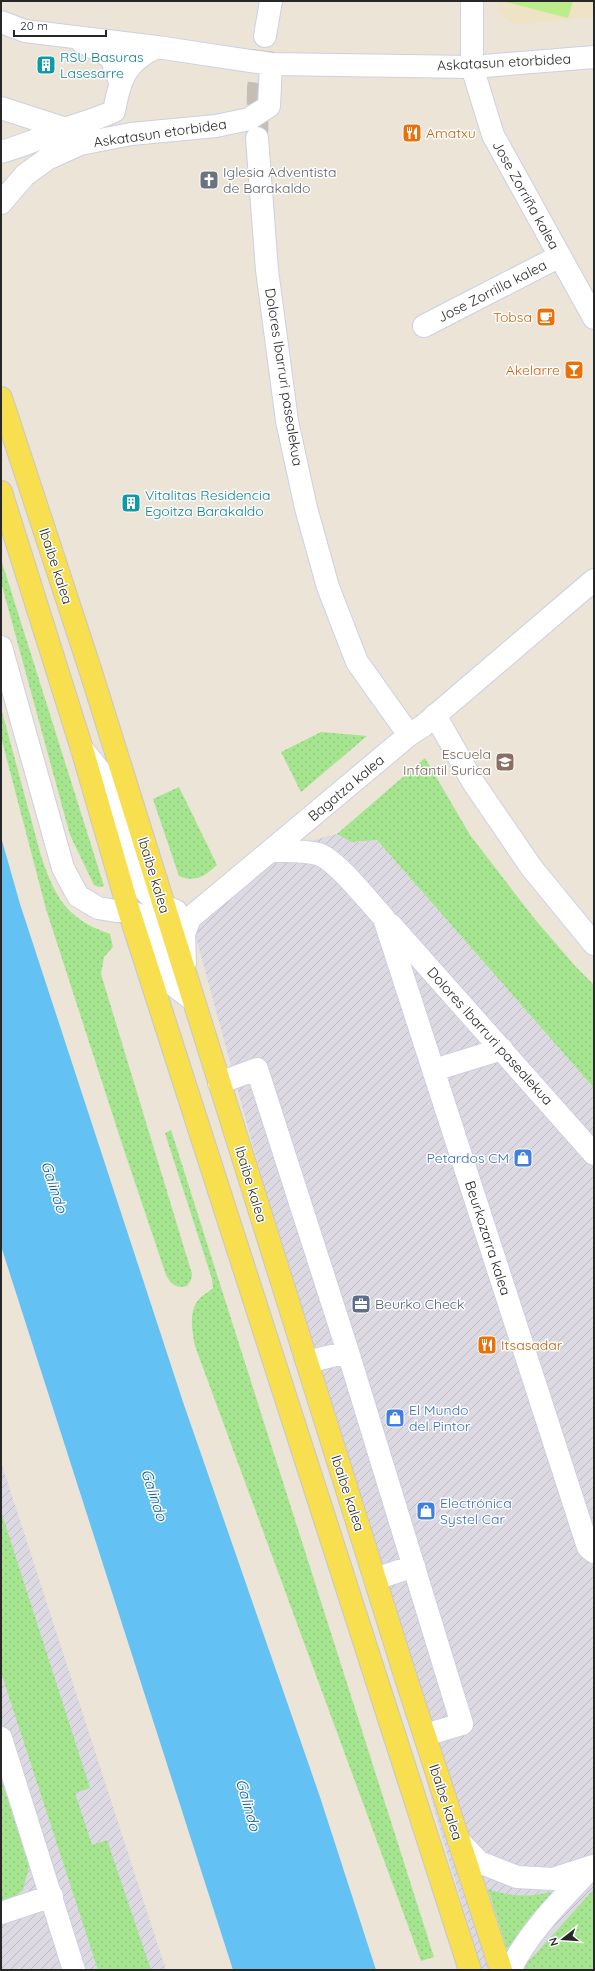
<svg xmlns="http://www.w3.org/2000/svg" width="595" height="1971" viewBox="0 0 595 1971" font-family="Quicksand,sans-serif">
<defs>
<pattern id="industrial-furrows" width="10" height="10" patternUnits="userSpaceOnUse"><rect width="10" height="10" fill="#dcd9e2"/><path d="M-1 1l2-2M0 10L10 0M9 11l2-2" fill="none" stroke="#bdbac2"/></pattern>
<pattern id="grass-dots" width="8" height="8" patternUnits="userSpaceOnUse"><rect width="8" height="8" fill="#a6e590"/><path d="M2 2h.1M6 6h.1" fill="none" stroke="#8fc47c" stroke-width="1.8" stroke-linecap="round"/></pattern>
</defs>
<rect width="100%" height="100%" fill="#ebe4d7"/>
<path fill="url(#industrial-furrows)" d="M337,834L351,842L377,840L594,1088V1970H482L440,1830L194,930L271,851Z
M1,1462L166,1970H1Z"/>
<path fill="#eee4c5" d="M498,1H594V17L514,25L498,12Z"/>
<path fill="url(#grass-dots)" d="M1,559L104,886L99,887L94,885L70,835L1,582Z
M1,708L41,856C55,897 66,919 110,934L113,947L104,957L101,974L192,1274L191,1280L187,1286C176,1289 171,1284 166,1275L123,1147L46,909L1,737Z
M321,732L367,736L301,792L281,752Z
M425,758L470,835L533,917L575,966L594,985V1088L377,840L351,842L337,834Z
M179,787L217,865C205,876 195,883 179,876L153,799Z
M171,1130L434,1957L421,1961L195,1346C192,1330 188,1311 200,1298C204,1294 209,1292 213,1288L212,1279L165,1133Z
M1,1511L90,1788L75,1793L92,1845L107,1840L151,1970H98L1,1672Z
M1,1778L29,1866L23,1890L12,1899L1,1903Z
M488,1889C514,1898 532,1897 559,1890L537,1912L507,1949Z
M594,1889V1970H521Z"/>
<path fill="#bbed8b" d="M502,1H573L568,18Z"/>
<path fill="#63c1f4" d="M1,837L20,904L183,1402L320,1797L376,1970H233L1,1246Z"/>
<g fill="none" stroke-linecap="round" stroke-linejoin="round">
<path stroke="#c4beb4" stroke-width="22" stroke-dasharray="22 11" stroke-linecap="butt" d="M257,138L258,88L265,36"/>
<g stroke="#cdcfe2" stroke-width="24">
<path id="minor" d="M472,1V67L493,135L594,318
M1,22L25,31L157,47L271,64L472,67L594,57
M265,36L271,1
M82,42L111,57L120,82
M1,108L66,129
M257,138L267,270L287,421L306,508L328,587L357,662L409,735
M1,152C23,146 43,137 65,129C81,123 98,119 114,111C120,79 125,62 157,47
M1,203L25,175L47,159L80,144L131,134L216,126L249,119L269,106L271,64
M424,326L560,256
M1,647L63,868L78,896L98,908L116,911H129L149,919L169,982L193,1000
M435,715L473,782L531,867L594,944
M82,749L104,776L136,879C146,895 158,904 176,911
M271,851C286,851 303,850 318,854C336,859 370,903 384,918L588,1547L594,1552
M391,925L594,1154
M185,963L184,934L190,918L409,735L423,726L594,580
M434,1070L502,1049
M219,1083L257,1069L348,1352L462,1724L425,1735
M307,1362L348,1352
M375,1579L414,1566
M1,1738L74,1970
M459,1841L479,1862L517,1877L553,1879L593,1866
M1,1913L52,1896
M510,1970C529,1931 562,1899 592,1867"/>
</g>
<g stroke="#c7c7c7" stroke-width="24">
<path id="major" d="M1,398L90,669L405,1675L501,1970
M1,492L82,749L129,911L470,1970"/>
</g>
<use href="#minor" stroke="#fff" stroke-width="22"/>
<use href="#major" stroke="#f7df50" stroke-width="22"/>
</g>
<defs>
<g id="building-square" transform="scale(1)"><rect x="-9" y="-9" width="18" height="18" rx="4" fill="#0f9aa8" stroke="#fff"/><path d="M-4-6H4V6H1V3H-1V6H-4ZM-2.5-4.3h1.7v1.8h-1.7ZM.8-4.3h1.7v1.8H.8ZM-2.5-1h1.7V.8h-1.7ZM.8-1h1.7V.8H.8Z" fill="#fff"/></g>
<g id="restaurant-square" transform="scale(1)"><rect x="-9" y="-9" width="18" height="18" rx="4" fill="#e8710a" stroke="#fff"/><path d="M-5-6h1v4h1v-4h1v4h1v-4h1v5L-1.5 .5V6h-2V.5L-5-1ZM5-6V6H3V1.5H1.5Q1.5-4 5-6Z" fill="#fff"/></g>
<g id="church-square" transform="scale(1)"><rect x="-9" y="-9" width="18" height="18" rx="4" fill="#6b7280" stroke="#fff"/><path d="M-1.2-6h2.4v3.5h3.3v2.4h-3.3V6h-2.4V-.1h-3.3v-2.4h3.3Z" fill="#fff"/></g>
<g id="cafe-square" transform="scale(1)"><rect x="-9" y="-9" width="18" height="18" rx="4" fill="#e8710a" stroke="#fff"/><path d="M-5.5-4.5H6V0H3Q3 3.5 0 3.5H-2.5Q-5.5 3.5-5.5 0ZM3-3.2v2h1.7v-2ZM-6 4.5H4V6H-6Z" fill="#fff"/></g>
<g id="bar-square" transform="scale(1)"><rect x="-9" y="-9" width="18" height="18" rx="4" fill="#e8710a" stroke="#fff"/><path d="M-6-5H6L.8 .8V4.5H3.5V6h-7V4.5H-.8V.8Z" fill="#fff"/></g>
<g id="school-square" transform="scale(1)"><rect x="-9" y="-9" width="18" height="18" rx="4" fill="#8d6e63" stroke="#fff"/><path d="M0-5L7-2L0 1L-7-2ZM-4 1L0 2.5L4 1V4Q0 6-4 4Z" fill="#fff"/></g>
<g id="shop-square" transform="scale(1)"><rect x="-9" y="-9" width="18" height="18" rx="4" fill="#3f7fe0" stroke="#fff"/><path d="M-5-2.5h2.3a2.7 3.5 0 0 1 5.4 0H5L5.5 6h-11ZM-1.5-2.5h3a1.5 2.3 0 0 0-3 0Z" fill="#fff"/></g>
<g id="office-square" transform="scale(1)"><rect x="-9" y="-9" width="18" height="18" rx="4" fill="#5c6f8a" stroke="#fff"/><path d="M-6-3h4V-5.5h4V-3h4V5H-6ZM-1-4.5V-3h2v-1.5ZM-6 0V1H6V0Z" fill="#fff"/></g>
</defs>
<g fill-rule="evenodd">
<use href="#building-square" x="46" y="65"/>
<use href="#restaurant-square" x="412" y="133"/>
<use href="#church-square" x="209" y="180"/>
<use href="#cafe-square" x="546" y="317"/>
<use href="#bar-square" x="574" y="370"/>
<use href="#building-square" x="131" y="503"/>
<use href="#school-square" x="505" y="762"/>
<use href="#shop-square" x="523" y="1158"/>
<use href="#office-square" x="361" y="1304"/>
<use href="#restaurant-square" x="487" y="1345"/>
<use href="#shop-square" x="395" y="1418"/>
<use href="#shop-square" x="426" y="1511"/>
</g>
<g text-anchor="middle" stroke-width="3" stroke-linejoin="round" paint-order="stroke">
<g font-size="14" fill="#0d838f" stroke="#fff" text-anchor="start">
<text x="60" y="62">RSU Basuras<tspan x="60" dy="16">Lasesarre</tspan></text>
<text x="145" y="500">Vitalitas Residencia<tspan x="145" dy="16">Egoitza Barakaldo</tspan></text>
</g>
<g font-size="14" fill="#272727" stroke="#fff">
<text transform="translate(504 62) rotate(-3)" y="5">Askatasun etorbidea</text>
<text transform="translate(160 133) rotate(-8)" y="5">Askatasun etorbidea</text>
<text transform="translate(526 195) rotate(61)" y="5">Jose Zorriña kalea</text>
<text transform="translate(492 291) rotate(-27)" y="5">Jose Zorrilla kalea</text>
<text transform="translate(284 377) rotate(81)" y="5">Dolores Ibarruri pasealekua</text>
<text transform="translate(56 566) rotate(72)" y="5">Ibaibe kalea</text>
<text transform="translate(346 788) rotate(-40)" y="5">Bagatza kalea</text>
<text transform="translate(154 875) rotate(73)" y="5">Ibaibe kalea</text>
<text transform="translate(490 1036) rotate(48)" y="5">Dolores Ibarruri pasealekua</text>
<text transform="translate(251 1184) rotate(73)" y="5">Ibaibe kalea</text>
<text transform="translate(488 1238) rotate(72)" y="5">Beurkozarra kalea</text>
<text transform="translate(348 1493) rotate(72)" y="5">Ibaibe kalea</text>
<text transform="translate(446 1802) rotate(72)" y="5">Ibaibe kalea</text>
</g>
<g font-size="14" fill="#c56008" stroke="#fff" text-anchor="start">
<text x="426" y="138">Amatxu</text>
<text x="532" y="322" text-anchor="end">Tobsa</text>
<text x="560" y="375" text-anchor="end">Akelarre</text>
<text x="501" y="1350">Itsasadar</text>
</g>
<g font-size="14" fill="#5b616d" stroke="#fff" text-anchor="start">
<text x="223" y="177">Iglesia Adventista<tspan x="223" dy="16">de Barakaldo</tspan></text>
</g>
<g font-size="14" fill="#785e54" stroke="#fff" text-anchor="end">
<text x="491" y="759">Escuela<tspan x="491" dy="16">Infantil Surica</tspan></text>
</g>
<g font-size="14" fill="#366cbe" stroke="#fff" text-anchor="start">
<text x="509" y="1163" text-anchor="end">Petardos CM</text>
<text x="409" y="1415">El Mundo<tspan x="409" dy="16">del Pintor</tspan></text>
<text x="440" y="1508">Electrónica<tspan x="440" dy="16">Systel Car</tspan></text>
</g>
<g font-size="14" fill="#4e5e75" stroke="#fff" text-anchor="start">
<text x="375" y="1309">Beurko Check</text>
</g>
<g font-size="15" font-style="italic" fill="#075b9c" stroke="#fff">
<text transform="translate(54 1187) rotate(72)" y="5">Galindo</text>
<text transform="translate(154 1495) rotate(72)" y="5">Galindo</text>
<text transform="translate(248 1805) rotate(74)" y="5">Galindo</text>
</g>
</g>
<rect width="595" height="1971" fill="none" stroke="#272727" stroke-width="4"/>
<g transform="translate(563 1939) rotate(253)" stroke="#ffffff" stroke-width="3" paint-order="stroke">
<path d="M0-3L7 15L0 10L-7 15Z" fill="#272727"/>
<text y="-6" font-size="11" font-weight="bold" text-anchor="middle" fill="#272727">N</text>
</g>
<path d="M14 30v6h92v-6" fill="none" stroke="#272727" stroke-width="2"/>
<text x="20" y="30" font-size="12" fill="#272727" stroke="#ffffff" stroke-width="3" paint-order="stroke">20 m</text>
</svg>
